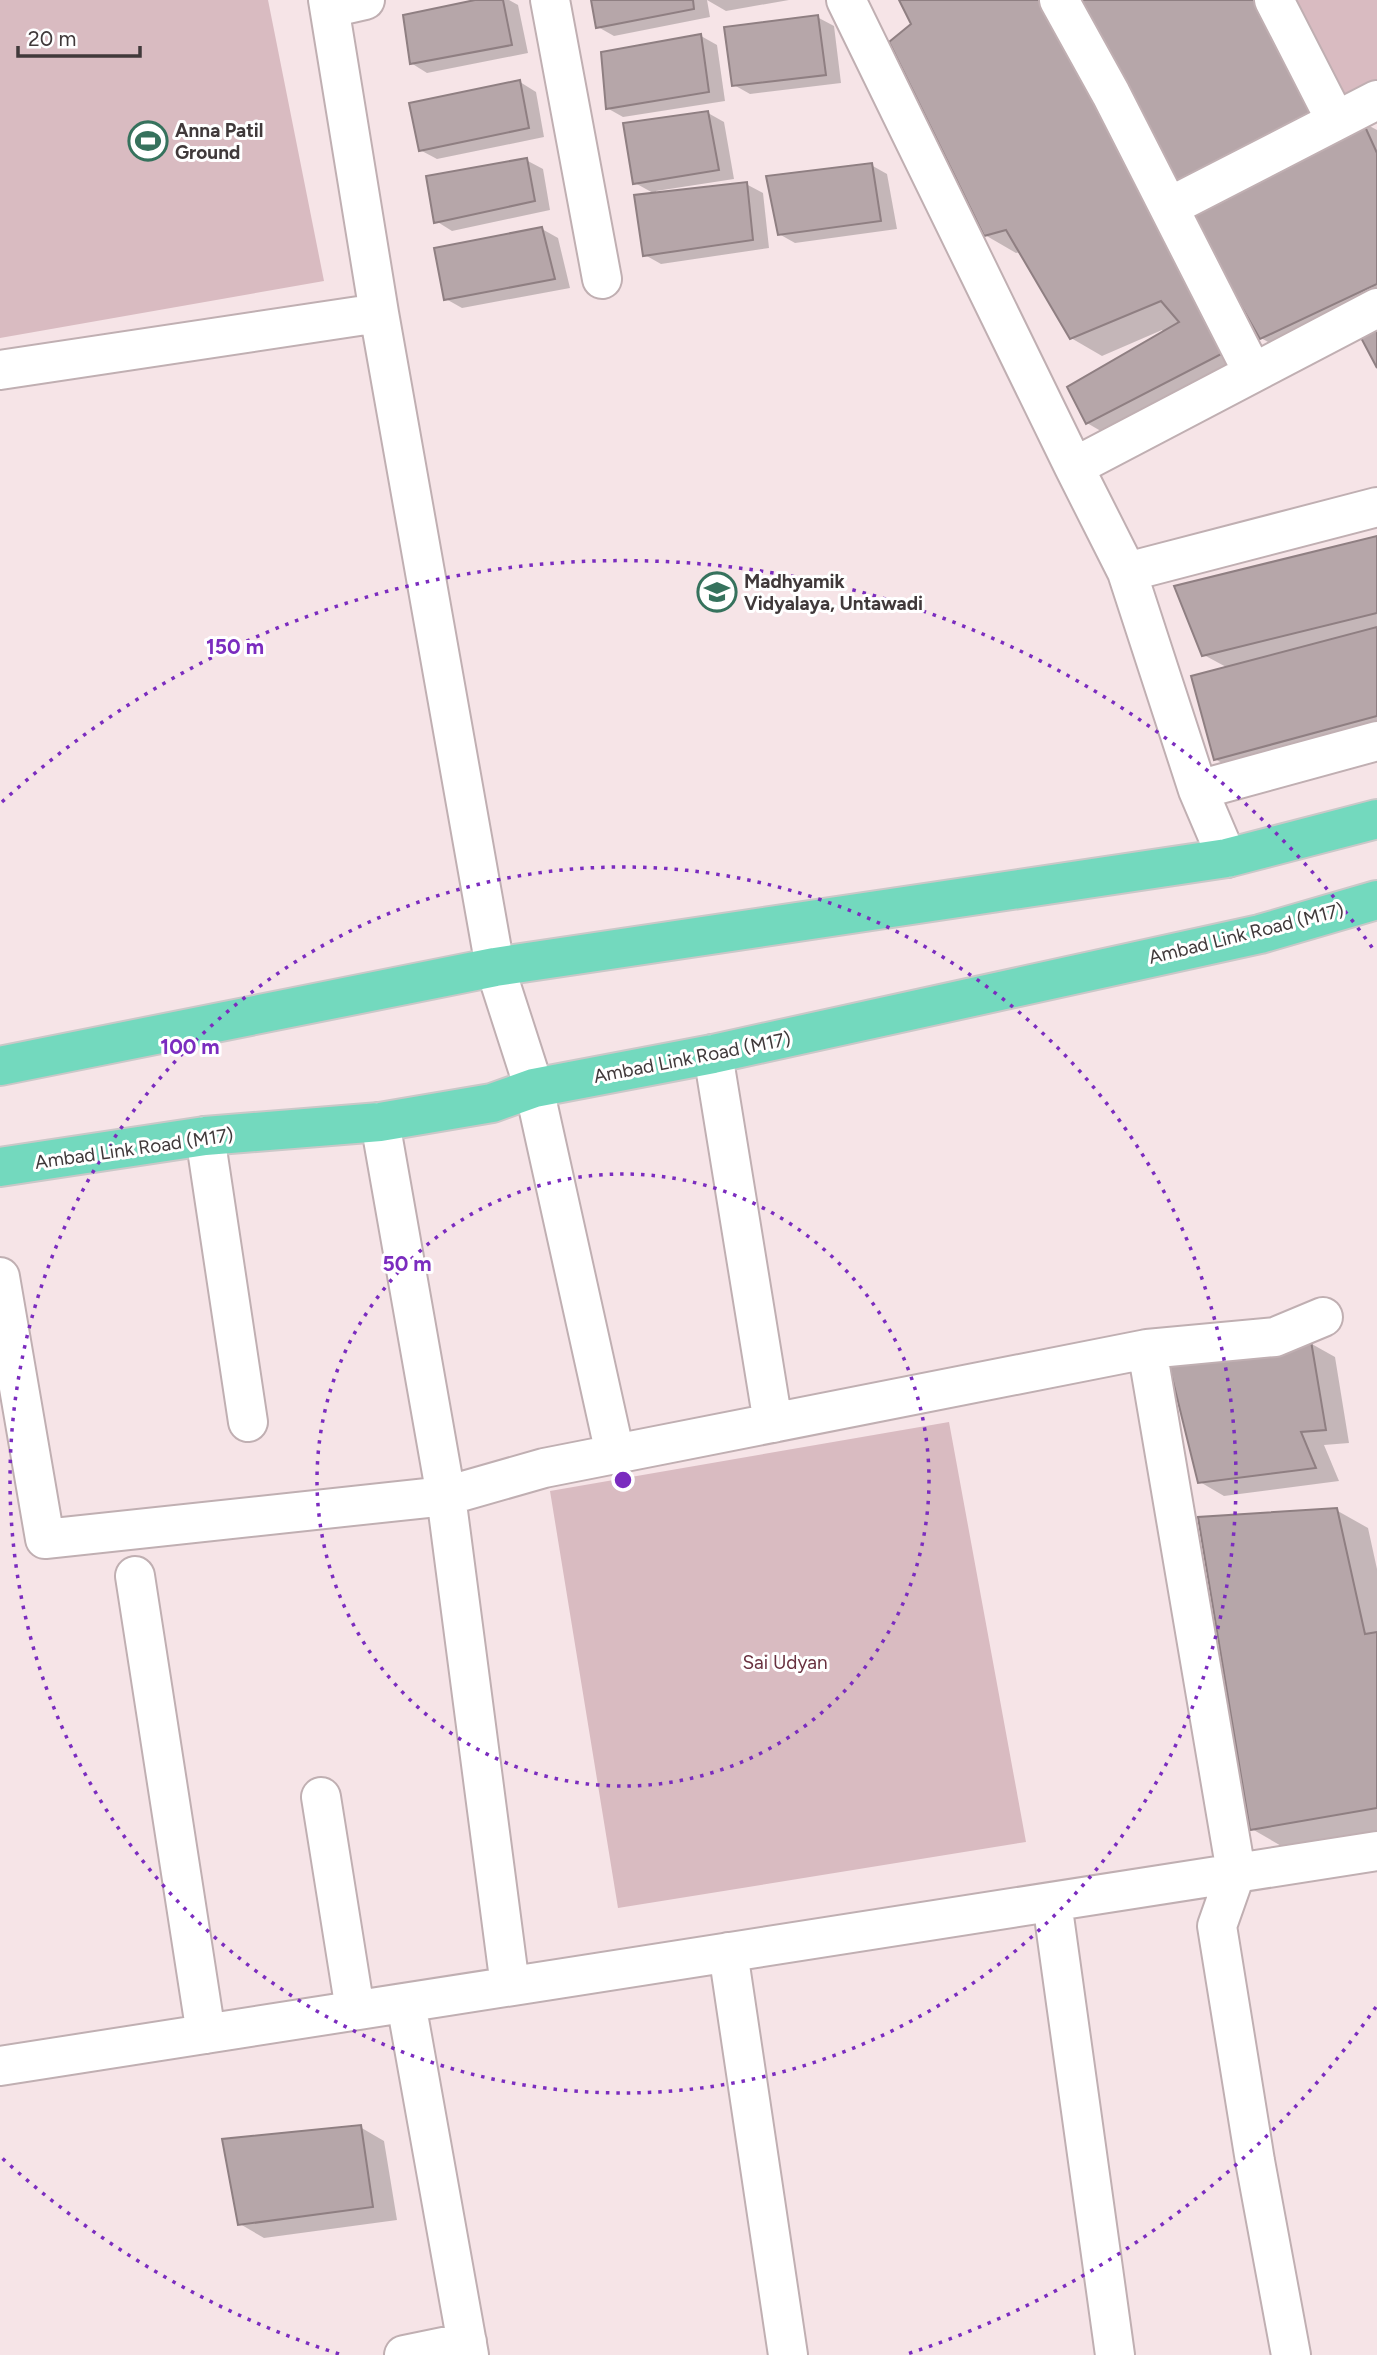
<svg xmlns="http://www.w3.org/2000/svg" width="1377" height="2355" viewBox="0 0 1377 2355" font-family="Figtree,sans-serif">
<rect width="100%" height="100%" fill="#f6e4e7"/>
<path fill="#d9bbc1" d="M0,0H268L324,281L0,338Z
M1293,0H1377V83L1345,100Z
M949,1422L1026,1842L618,1908L550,1491Z"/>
<path fill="#0003" d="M483,0H509L518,5L528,53L427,73L411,63Z
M593,0H789L726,11L707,0L710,17L614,36L598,27Z
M901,0L1259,368L1118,441L1087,423L1164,333L1162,330L1102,356L1071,338L1021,252L1016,253L985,235L913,24Z
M817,17L834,26L841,83L750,94L734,85Z
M701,36L717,45L725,101L623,117L607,108Z
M520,82L536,92L544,137L437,159L420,150Z
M708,113L724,122L734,179L656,191L657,194L746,184L763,193L769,248L661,264L645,255L655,194L635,183Z
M1362,122L1377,130V316L1293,356L1261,338L1348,129Z
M526,160L543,169L550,210L452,231L436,221Z
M871,165L887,174L897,229L795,243L779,234Z
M542,229L558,238L570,288L462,308L446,299Z
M1377,537V741L1246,777L1215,759L1228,668L1204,655Z
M1310,1343L1335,1357L1349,1443L1324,1445L1339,1481L1224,1496L1200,1482Z
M1336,1510L1368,1528L1377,1569V1831L1283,1847L1252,1829Z
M360,2127L384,2141L397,2220L264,2238L240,2224Z"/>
<path fill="#b6a6a9" stroke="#8f7f82" stroke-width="2" d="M475,0H503L512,45L410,64L403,15Z
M591,0H693L694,9L596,28Z
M899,0H1046L1229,350L1086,424L1067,387L1179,322L1161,301L1070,339L1006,230L984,236L889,42L911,24Z
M1074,0H1262L1318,113L1170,185Z
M818,15L826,75L732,86L724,27Z
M701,34L709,92L606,109L601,52Z
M520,80L529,128L419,151L409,103Z
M708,111L719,170L633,184L623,123Z
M1362,120L1377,153V284L1260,339L1187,211Z
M527,158L535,201L434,223L426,176Z
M872,163L881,221L778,235L766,176Z
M747,182L753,240L643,256L634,195Z
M542,227L555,279L444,300L434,248Z
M1377,326V368L1360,336Z
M1377,536V613L1202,656L1174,586Z
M1377,627V716L1214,760L1191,676Z
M1311,1341L1326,1430L1301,1432L1316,1468L1198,1483L1169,1365Z
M1337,1508L1365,1634L1377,1632V1808L1250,1830L1198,1517Z
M361,2125L373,2207L238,2225L222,2139Z"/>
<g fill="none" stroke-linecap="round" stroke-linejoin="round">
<g stroke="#c0afb2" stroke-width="42">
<path id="minor" d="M328,0L379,313L495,967L534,1088L615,1454
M550,0L602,279
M846,0L1074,467L1127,572L1377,507
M1059,0L1111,94L1253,373
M1274,0L1336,121
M330,8L365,0
M1169,207L1377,100
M0,370L379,313
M1074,467L1377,308
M1127,572L1198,790L1227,858
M1198,790L1377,741
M713,1054L773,1423
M380,1122L446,1496L510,1986
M205,1136L248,1422
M0,1277L45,1539L446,1496L544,1468L1147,1349L1236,1872L1217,1926L1255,2161L1291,2355
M1147,1349L1275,1337L1323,1317
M135,1576L206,2034
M321,1797L355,2010
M1052,1902L1115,2355
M728,1952L788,2355
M406,2003L469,2355
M0,2066L1377,1851
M404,2355L467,2342"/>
</g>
<g stroke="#cac8c8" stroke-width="42">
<path id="major" d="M0,1066L495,967L1227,858L1377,819
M0,1167L205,1136L380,1122L492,1103L534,1088L713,1054L1260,934L1377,900"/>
</g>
<use href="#minor" stroke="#fff" stroke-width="38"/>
<use href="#major" stroke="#73d9be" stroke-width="38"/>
</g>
<g fill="none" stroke="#7b2cbf" stroke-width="3.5" stroke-dasharray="3.5 7">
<circle cx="623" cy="1480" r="306"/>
<circle cx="623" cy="1480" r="613"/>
<path d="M1376 2007A919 919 0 0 1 907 2354M339 2354A919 919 0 0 1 2 2158M2 802A919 919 0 0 1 1376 953"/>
</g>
<defs>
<g id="stadium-ring" transform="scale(2.0125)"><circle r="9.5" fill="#fff" stroke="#36725d" stroke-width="1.5"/><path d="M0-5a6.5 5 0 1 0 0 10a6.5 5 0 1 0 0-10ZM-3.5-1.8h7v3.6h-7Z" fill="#36725d"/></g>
<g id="school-ring" transform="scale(2.0125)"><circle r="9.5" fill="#fff" stroke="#36725d" stroke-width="1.5"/><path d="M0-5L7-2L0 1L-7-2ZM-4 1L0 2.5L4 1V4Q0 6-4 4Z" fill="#36725d"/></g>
</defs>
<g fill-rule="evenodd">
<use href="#stadium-ring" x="148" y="141"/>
<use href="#school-ring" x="717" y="592"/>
</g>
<g text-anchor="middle" stroke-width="6" stroke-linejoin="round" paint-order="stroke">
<g font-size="19" font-weight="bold" fill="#40393a" stroke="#fff" text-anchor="start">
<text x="175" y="137">Anna Patil<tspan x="175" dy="22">Ground</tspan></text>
<text x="744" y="588">Madhyamik<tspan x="744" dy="22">Vidyalaya, Untawadi</tspan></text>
</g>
<g font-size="19" fill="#40393a" stroke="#fff">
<text transform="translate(1246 933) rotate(-14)" y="7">Ambad Link Road (M17)</text>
<text transform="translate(692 1057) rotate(-11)" y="7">Ambad Link Road (M17)</text>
<text transform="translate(134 1148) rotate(-8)" y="7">Ambad Link Road (M17)</text>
</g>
<g font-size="19" fill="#69303f" stroke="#fff">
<text x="785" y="1669">Sai Udyan</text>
</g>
</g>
<circle cx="623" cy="1480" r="10" fill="#7b2cbf" stroke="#fff" stroke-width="3.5"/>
<g font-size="21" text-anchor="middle" font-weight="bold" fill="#7b2cbf" stroke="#fff" stroke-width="6" stroke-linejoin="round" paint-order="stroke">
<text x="235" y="654">150 m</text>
<text x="190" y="1054">100 m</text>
<text x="407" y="1271">50 m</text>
</g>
<path d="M18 46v10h122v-10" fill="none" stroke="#40393a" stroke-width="3.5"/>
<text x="28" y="46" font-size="21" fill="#40393a" stroke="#ffffff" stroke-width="5" paint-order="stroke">20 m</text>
</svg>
